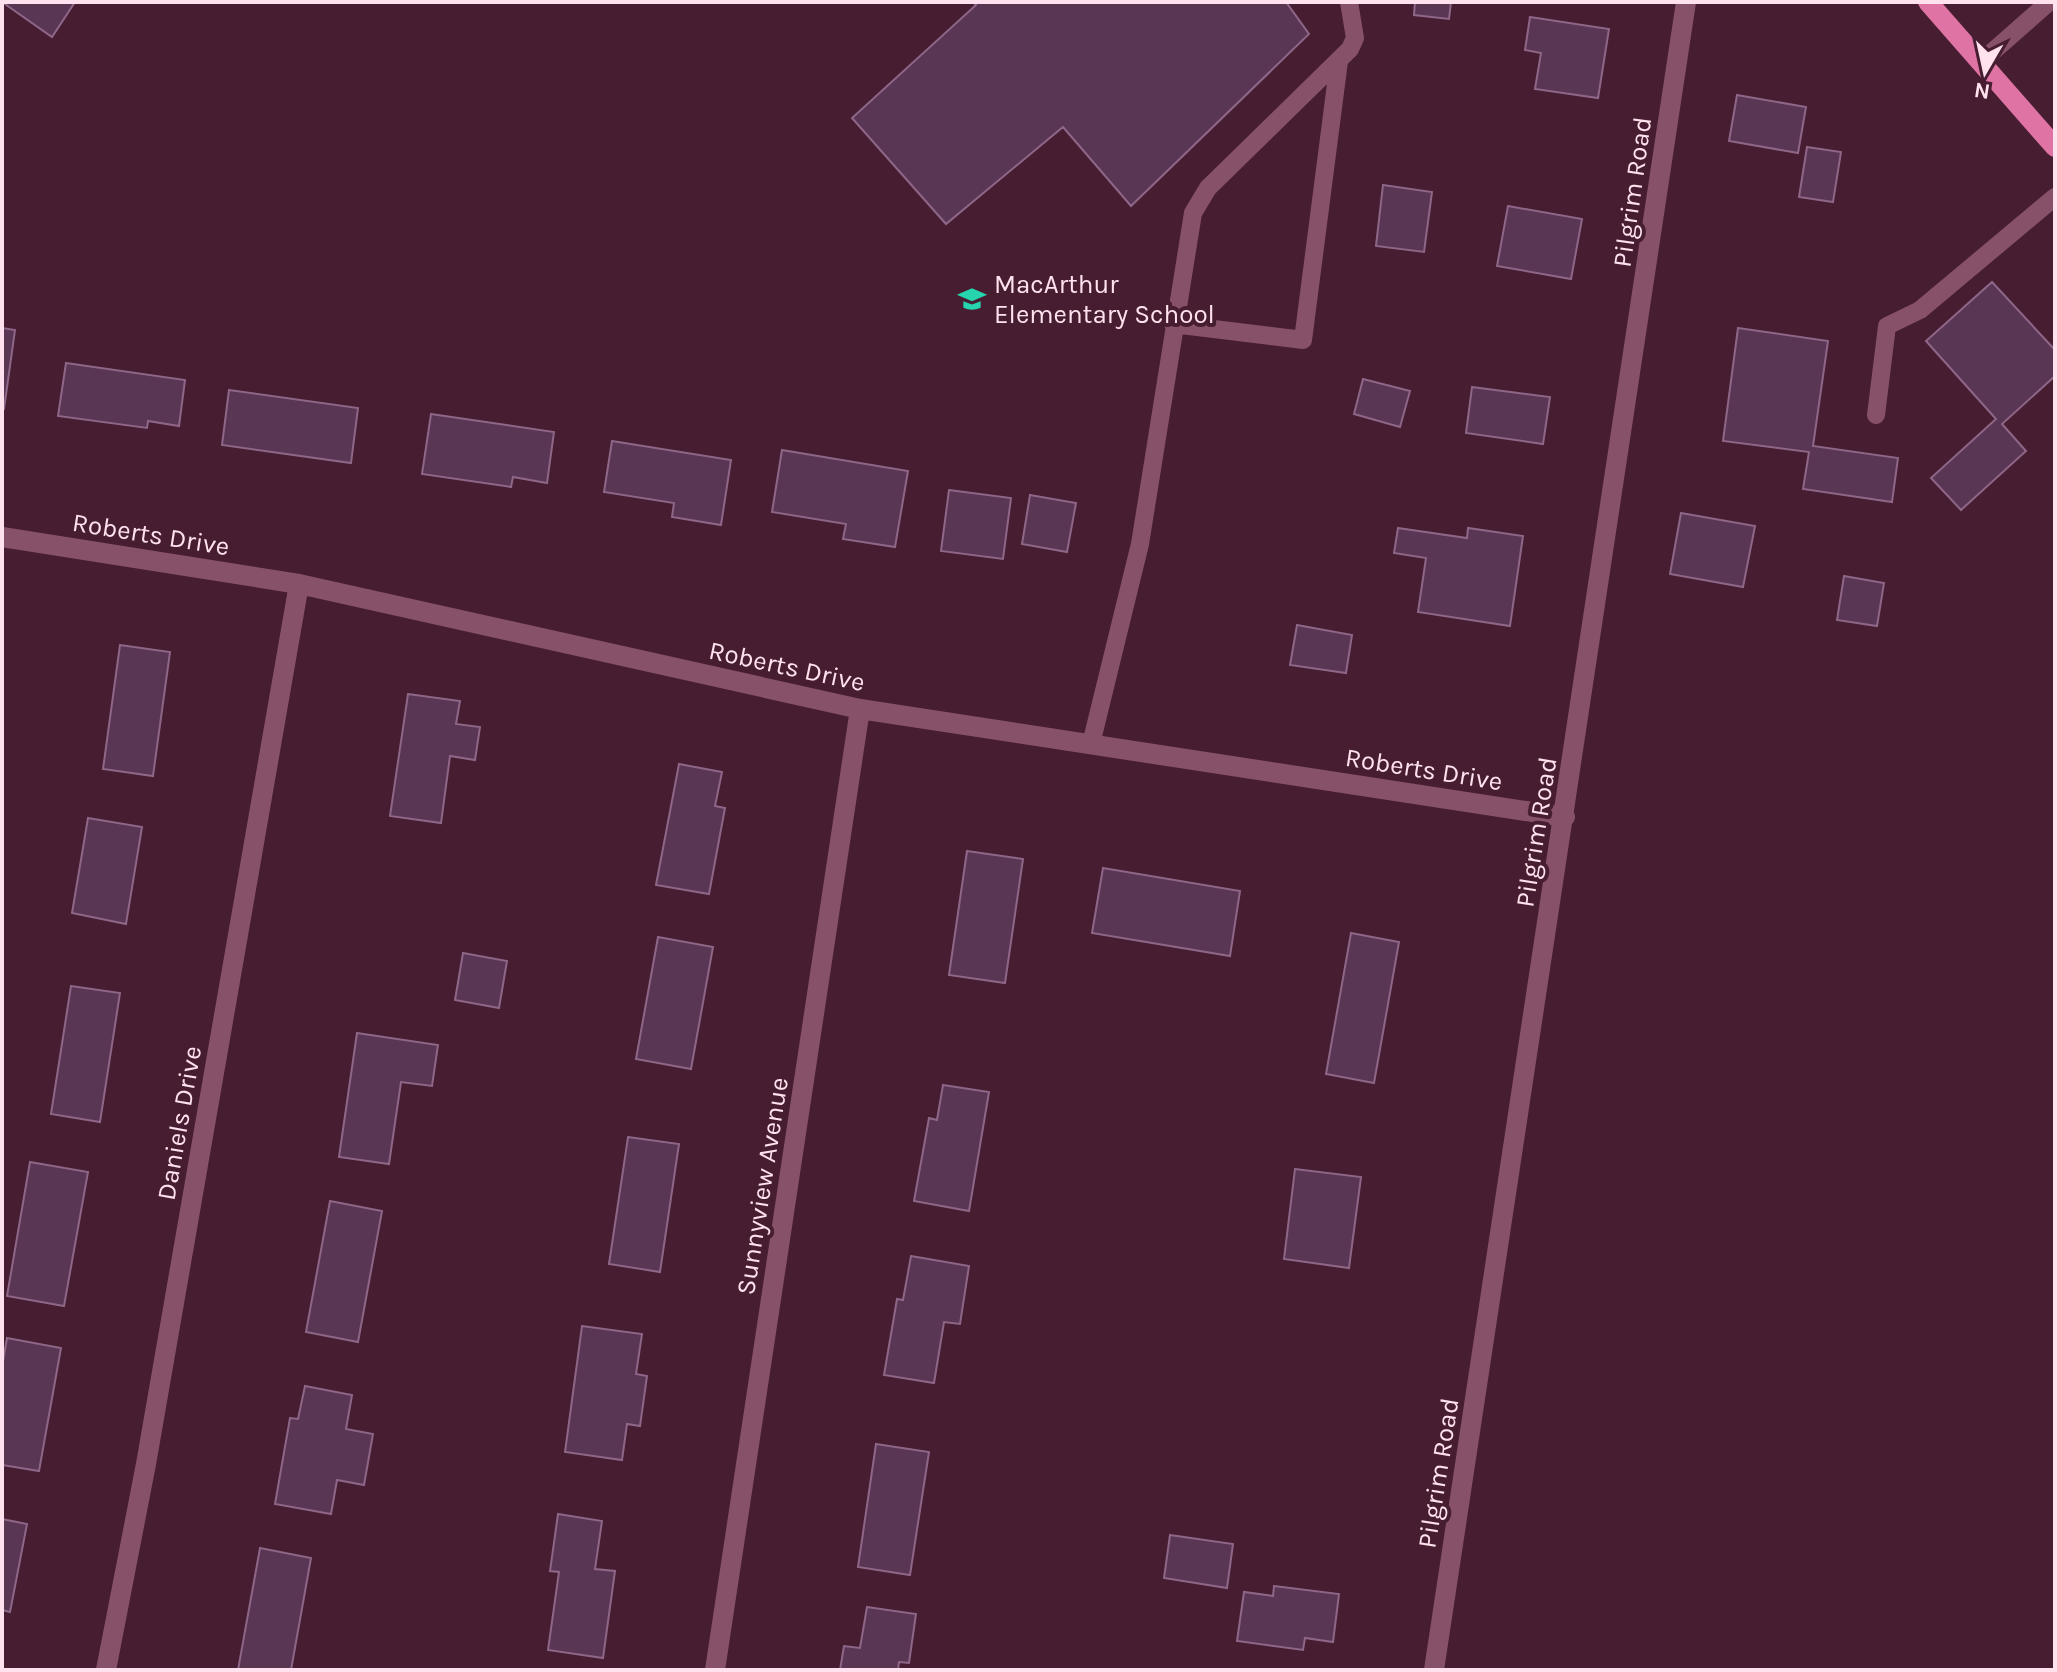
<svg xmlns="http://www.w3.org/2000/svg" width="2057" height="1672" viewBox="0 0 2057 1672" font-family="Karla,sans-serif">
<rect width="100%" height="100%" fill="#471d31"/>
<path fill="#5a3655" stroke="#8e6687" stroke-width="2" d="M2,2H75L52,37Z
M973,2H1286L1309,34L1131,206L1063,127L946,224L852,118L976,5Z
M1415,2H1451L1449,19L1414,15Z
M1530,17L1609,29L1598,98L1535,89L1541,53L1525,50Z
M1737,95L1806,107L1798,153L1729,141Z
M1807,147L1841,152L1833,202L1799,197Z
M1383,185L1432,192L1424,252L1376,246Z
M1508,206L1582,219L1571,279L1497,266Z
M1992,282L2055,350V376L2002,424L2026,451L1961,510L1931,478L1996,419L1926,341Z
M2,328L15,330L4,409H2Z
M1738,328L1828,341L1813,446L1898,458L1892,502L1803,489L1809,452L1723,441Z
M66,363L185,380L179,426L148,421L147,428L58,416Z
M1363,379L1410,391L1400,427L1354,414Z
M1472,387L1550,397L1543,444L1466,433Z
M229,390L358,408L351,463L222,445Z
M431,414L554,432L547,483L513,477L511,487L422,474Z
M612,441L731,460L721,525L672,517L674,503L604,492Z
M782,450L908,471L895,547L843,539L846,524L772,512Z
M949,490L1011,498L1003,559L941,551Z
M1030,495L1076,503L1067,552L1022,544Z
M1681,513L1755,526L1743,587L1670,574Z
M1398,528L1467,538L1468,528L1523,536L1510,626L1418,612L1426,558L1394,553Z
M1844,576L1884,583L1877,626L1837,620Z
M1297,625L1352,635L1346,673L1290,665Z
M120,645L170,652L153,776L103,769Z
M408,694L460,701L456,724L480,727L475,760L450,756L441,823L390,816Z
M679,764L722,772L715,806L725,808L709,894L656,885Z
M88,818L142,827L126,924L72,913Z
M967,851L1023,859L1005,983L949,975Z
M1103,868L1240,891L1230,956L1092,933Z
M1351,933L1399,942L1374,1083L1326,1074Z
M658,937L713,947L691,1069L636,1059Z
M463,953L507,961L499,1008L455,1000Z
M71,986L120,993L100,1122L51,1114Z
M357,1033L438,1045L432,1086L401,1082L389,1164L339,1157Z
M943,1085L989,1092L969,1211L914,1201L929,1118L937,1120Z
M628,1137L679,1144L660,1272L609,1264Z
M30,1162L88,1172L64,1306L7,1296Z
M1295,1169L1361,1177L1349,1268L1284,1259Z
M330,1201L382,1211L358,1342L306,1332Z
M911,1256L969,1266L960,1324L944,1322L934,1383L884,1375L897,1299L903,1300Z
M582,1326L642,1334L636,1374L647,1376L640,1426L627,1424L622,1460L565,1452Z
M7,1338L61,1348L39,1471L2,1465V1367Z
M305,1386L352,1395L346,1429L373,1434L364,1485L337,1480L331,1514L275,1504L290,1418L298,1419Z
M876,1444L929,1452L910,1575L858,1567Z
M558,1514L602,1521L595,1569L615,1571L603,1658L548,1650L559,1572L550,1571Z
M2,1519L27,1524L10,1612L2,1610Z
M1170,1535L1233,1544L1227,1588L1164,1578Z
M260,1548L311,1558L291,1670H238Z
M1274,1586L1339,1594L1333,1642L1305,1638L1303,1650L1237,1641L1244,1592L1273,1596Z
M867,1607L916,1614L909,1663L899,1662L898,1670H840L844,1646L860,1648Z"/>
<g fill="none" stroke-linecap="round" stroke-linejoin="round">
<path stroke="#875269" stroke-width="18" d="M1982,61L2049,2
M1173,324L1303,340L1339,61
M1876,415L1887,326L1920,310L2055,197
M1091,744L1140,544L1193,213L1208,188L1350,49L1355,38L1349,2"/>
<path stroke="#875269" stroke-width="20" d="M2,537L299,584L860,709L1565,817
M106,1670L146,1464L299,584
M715,1670L860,709"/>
<path stroke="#875269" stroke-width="20" d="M1434,1670L1686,2"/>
<path stroke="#de73a4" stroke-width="20" d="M1928,2L2055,147"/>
</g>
<defs>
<g id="school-bare" transform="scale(2.16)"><path d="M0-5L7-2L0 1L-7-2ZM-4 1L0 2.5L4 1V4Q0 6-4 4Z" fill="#26d5ae" stroke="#471d31" stroke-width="2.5" paint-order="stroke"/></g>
</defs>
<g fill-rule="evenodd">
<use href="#school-bare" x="972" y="299"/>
</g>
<g text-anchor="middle" stroke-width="8" stroke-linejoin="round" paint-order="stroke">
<g font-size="26" fill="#ffe2ed" stroke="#471d31">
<text transform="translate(1632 192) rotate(-82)" y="9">Pilgrim Road</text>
<text transform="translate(151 534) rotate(9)" y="9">Roberts Drive</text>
<text transform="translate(787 666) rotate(12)" y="9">Roberts Drive</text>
<text transform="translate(1424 769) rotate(9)" y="9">Roberts Drive</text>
<text transform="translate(1536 832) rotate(-81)" y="9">Pilgrim Road</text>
<text transform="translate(179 1123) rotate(-80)" y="9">Daniels Drive</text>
<text transform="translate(762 1186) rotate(-81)" y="9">Sunnyview Avenue</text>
<text transform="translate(1438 1473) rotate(-81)" y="9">Pilgrim Road</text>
</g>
<g font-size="26" fill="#ffe2ed" stroke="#471d31" text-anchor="start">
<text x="994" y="293">MacArthur<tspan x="994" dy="30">Elementary School</tspan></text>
</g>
</g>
<rect width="2057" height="1672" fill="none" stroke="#ffe2ed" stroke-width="8"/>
<g transform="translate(1985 72) rotate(189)" stroke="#471d31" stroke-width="6" paint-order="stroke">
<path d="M0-6L14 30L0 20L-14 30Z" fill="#ffe2ed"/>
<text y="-12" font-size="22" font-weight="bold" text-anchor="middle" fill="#ffe2ed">N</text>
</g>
</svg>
